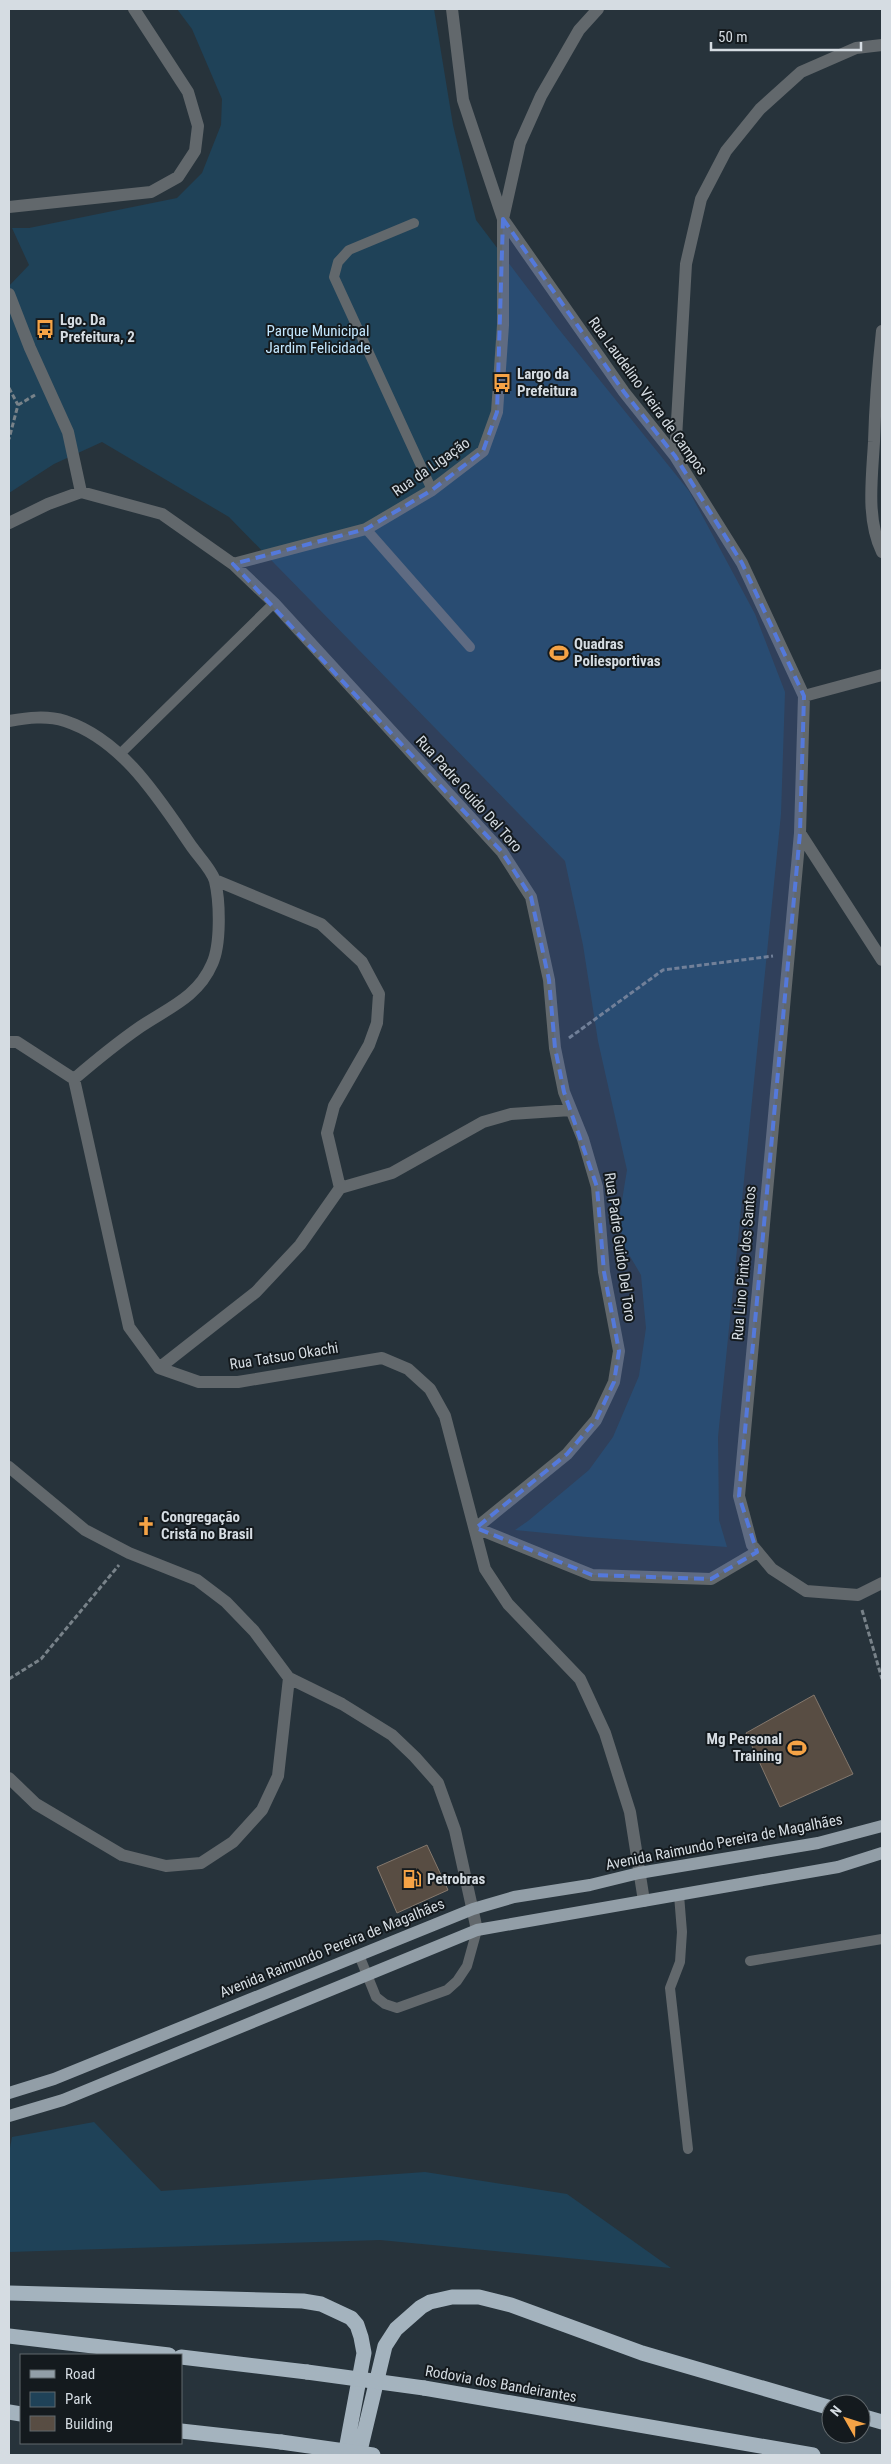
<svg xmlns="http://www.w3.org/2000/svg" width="891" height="2464" viewBox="0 0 891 2464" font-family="'Roboto Condensed',sans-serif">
<rect width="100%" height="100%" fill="#27333b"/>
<path fill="#1f4258" d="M177,9H434L453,125L476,220L557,327L689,491L755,614L785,692L781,814L718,1437L719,1520L727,1547L587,1537L515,1530L528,1521L589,1470L613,1437L639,1376L646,1328L641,1275L624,1246L619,1219L627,1170L598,1041L583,945L565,861L229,517L102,442L54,464L9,493V286L29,265L12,228H29L177,198L202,173L221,125L222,99L192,29Z
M94,2122L161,2191L425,2172L567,2194L671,2268L380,2240L9,2252V2153L12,2137Z"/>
<path fill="#584d43" stroke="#84786d" d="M814,1695L853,1774L780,1807L746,1733Z
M427,1845L448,1890L397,1913L377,1867Z"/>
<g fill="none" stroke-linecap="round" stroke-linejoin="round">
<path stroke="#788289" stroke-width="3" stroke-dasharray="5 2.5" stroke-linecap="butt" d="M9,388L18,405L9,439
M18,405L35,395
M569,1038L663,970L773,956
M862,1610L882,1679
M9,1679L41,1659L119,1565"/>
<path stroke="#62686c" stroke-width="10" d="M414,223L349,250L338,262L334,277L432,490
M366,529L470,647
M120,754L274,603
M679,1895L682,1932L680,1962L670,1988L688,2149
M359,1955L376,1997L385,2004L397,2008L447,1990L457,1981L467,1966L477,1930
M750,1961L882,1939"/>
<path stroke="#62686c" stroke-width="12" d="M452,9L463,100L503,219L624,392L675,456L742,563L804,696L800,833L882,960
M9,207L151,192L178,177L195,151L198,126L188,92L134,9
M9,294L30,348L68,432L81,492
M882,331C878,368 875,405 874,442C872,478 866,519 882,552
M675,456L686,264L701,199L726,151L760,109L801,72L856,48L882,45
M9,523L48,504L81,492L162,514L233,564L274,603L502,852L531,897L549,980L555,1048L564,1092L583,1139L597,1187L604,1272L619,1351L614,1382L596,1420L567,1454L476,1528
M233,564L366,529L432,490L483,451L497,412L503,325V219L520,143L541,96L579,30L598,9
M804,696L882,675
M9,721C27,718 46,715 65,721C123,740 159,799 192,847C199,857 212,870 215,881C220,902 221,945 212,964C198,997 168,1008 140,1027C117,1043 95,1061 74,1079
M800,833L739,1496L752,1545L772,1569L806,1591L858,1595L882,1583
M215,880L321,924L362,962L379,994L377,1023L369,1045L334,1106L327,1133L340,1188
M9,1042H17L74,1079L129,1327L159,1368L199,1382H238L382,1358L408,1369L430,1389L445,1416L485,1569L508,1604L580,1679L605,1733L630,1812L644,1901
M340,1188L392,1173L483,1122L511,1114L571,1110
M159,1368L256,1292L300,1245L340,1188
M9,1467L85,1530L129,1553L197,1580L226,1602L254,1631L289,1678L342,1704L392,1735L415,1757L438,1783L455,1830L477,1930
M476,1528L592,1575L711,1579L757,1552
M9,1778L36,1804L122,1855L166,1866L201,1863L233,1842L262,1810L278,1776L289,1678"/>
<path stroke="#929ea7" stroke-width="12" d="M9,2093L54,2079L473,1909L514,1897L590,1885L639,1873L818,1843L882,1826
M9,2116L63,2100L477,1930L838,1867L882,1853"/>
<path stroke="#a4b3be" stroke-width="15" d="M9,2293L303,2301L321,2304L351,2318L357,2325L361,2337L364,2353L345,2455
M9,2336L169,2355
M181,2357L307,2372
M424,2388L813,2455
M9,2412L21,2414
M861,2416L882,2422
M181,2431L281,2442
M359,2455L385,2346L396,2329L421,2307L430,2302L452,2297H479L511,2305L642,2353L831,2408"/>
<path stroke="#a4b3be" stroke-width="15" d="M307,2372L424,2388
M281,2442L373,2455"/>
</g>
<path fill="#5479db" fill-opacity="0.2" stroke="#5479db" stroke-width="4" stroke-dasharray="10 6" stroke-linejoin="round" d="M503,219L624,392L675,456L742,563L804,696L800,833L739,1496L757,1552L711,1579L592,1575L476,1528L567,1454L596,1420L614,1382L619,1351L604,1272L597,1187L564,1092L555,1048L549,980L531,897L502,852L233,564L366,529L432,490L483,451L497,412Z"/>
<defs>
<g id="bus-bare" transform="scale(1.5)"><path d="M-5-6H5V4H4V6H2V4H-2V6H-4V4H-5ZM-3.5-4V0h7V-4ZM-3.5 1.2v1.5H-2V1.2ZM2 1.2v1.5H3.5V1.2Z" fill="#f5a346" stroke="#141a1e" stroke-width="2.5" paint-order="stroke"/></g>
<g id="stadium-bare" transform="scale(1.5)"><path d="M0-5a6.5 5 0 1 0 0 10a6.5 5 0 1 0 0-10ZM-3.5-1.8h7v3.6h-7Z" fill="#f5a346" stroke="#141a1e" stroke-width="2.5" paint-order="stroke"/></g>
<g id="church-bare" transform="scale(1.5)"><path d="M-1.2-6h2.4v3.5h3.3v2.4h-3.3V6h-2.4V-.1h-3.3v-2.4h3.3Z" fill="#f5a346" stroke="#141a1e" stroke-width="2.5" paint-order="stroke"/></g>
<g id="fuel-bare" transform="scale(1.5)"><path d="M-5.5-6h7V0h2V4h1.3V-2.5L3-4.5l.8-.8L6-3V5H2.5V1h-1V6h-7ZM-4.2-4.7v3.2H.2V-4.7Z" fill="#f5a346" stroke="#141a1e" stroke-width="2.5" paint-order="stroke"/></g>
</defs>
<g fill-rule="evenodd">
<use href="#bus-bare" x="45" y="329"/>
<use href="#bus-bare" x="502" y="383"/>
<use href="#stadium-bare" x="559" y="653"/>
<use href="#church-bare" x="146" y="1526"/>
<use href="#stadium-bare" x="797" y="1748"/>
<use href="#fuel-bare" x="412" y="1879"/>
</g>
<g text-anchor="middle" stroke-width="4" stroke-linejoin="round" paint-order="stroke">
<g font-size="15" font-weight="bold" fill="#d5dce2" stroke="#141a1e" text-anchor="start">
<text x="60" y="325">Lgo. Da<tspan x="60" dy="17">Prefeitura, 2</tspan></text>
<text x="517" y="379">Largo da<tspan x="517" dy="17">Prefeitura</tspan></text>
<text x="574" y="649">Quadras<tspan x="574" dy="17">Poliesportivas</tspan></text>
<text x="161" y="1522">Congregação<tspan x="161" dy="17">Cristã no Brasil</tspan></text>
<text x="782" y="1744" text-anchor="end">Mg Personal<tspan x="782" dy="17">Training</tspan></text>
<text x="427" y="1884">Petrobras</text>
</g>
<g font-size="15" fill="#c4e7fe" stroke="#141a1e">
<text x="318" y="336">Parque Municipal<tspan x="318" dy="17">Jardim Felicidade</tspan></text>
</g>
<g font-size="15" fill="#d5dce2" stroke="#141a1e">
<text transform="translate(648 396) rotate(54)" y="5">Rua Laudelino Vieira de Campos</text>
<text transform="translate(431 467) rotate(-35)" y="5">Rua da Ligação</text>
<text transform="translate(469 794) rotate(48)" y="5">Rua Padre Guido Del Toro</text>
<text transform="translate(620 1247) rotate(82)" y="5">Rua Padre Guido Del Toro</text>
<text transform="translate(744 1263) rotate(-85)" y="5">Rua Lino Pinto dos Santos</text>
<text transform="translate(284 1356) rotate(-9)" y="5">Rua Tatsuo Okachi</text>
<text transform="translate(724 1842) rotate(-11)" y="5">Avenida Raimundo Pereira de Magalhães</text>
<text transform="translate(332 1948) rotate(-22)" y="5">Avenida Raimundo Pereira de Magalhães</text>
<text transform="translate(501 2384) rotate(10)" y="5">Rodovia dos Bandeirantes</text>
</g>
</g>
<rect width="891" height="2464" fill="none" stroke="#d5dce2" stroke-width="20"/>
<rect x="20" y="2354" width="162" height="90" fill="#141a1e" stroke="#61686c"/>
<rect x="30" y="2370" width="25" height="8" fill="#929ea7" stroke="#61686c"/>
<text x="65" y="2379" font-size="15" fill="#d5dce2">Road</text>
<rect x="30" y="2392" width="25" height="15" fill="#1f4258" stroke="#61686c"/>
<text x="65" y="2404" font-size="15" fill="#d5dce2">Park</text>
<rect x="30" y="2416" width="25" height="15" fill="#584d43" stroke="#61686c"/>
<text x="65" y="2429" font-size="15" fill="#d5dce2">Building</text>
<g transform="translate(846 2419) rotate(309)"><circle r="24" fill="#141a1e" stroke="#61686c"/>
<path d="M0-4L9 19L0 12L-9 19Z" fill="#f5a346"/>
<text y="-8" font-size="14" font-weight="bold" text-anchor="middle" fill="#d5dce2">N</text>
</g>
<path d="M711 42v8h150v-8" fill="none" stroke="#d5dce2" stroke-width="2.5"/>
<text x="718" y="42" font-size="15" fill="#d5dce2" stroke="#141a1e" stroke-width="4" paint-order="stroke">50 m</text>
</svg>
